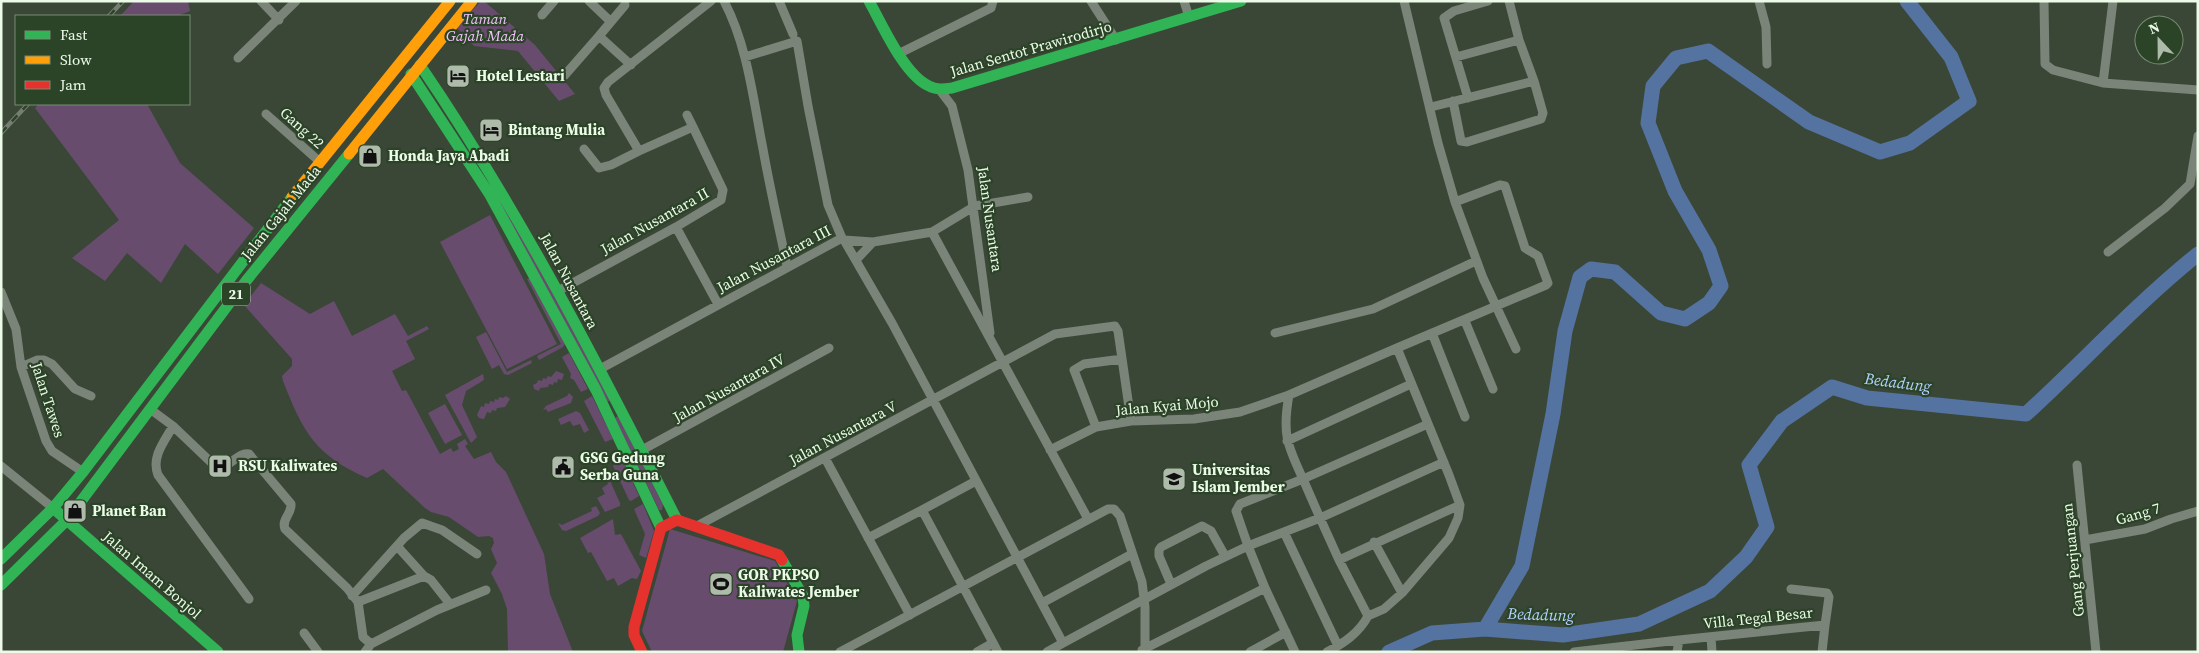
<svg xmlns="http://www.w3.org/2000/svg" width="2199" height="653" viewBox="0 0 2199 653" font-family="'Source Serif 4',serif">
<rect width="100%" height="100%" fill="#3a4737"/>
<path fill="#684c6d" d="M134,1H188L190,11L177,16H120Z
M481,1H484L535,45L575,94L559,101L518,51L474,46L456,27Z
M39,104H147L180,163L254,228L218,274L185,244L161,283L127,253L105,281L72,258L119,220L35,108Z
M500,196L611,399L609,401H607L497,199Z
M490,215L557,344L507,369L440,242Z
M530,278L565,344L563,347L539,360L537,356L561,344L527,279Z
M261,283L310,314L334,301L352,336L395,314L408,336L427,326L429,329L406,341L415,359L392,371L402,391L406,390L440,454L451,448L453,452L459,449L457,444L465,439L468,444L465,446L474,459L491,452L496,462L506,472L544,554L550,594L573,652H508L507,609L502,594L491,573L497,563L491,549L494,543L493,538L489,536L478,537L449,517L431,512L425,508L383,469L367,478C315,455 303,432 283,381L282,376L292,366V359L244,305Z
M486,332L507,372L531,360L532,363L508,375L504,374L499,365L492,369L476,337Z
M569,353L588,389L581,392L574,380L570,378L571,374L562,357Z
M556,371L564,374L562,380L558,379L557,383L554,382L553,385L549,384L548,387L540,388L539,391L534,389L533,385L537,383L538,380L542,381L543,378L546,379L548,376L551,377Z
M483,374L484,380L466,391L462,405L477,437L471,443L445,395Z
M569,393L573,397L571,403L548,412L546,409L543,410L546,406L567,396Z
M506,396L510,399L505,407L497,408L496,411L492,410L491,413L487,412L484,419L479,418L477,415L481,406L484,407L485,403L489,404L490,401L494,402L495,399L498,400L499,397L503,398Z
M592,396L613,439L605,442L584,401Z
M445,404L462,435L445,444L428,413Z
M576,411L580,413L589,430L584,433L580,424L573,426L570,421L561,425L558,419Z
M618,416L663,505L662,510H659L615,418Z
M619,452L639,496L631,501L629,500L613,466L615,464L611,456Z
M606,472L620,503V506L605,512L597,498L605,494L602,488L608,484L603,473Z
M643,504L654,531L646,558L639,555L645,534L634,509Z
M596,506L600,513L598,516L566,531L562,530L558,523L562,525L592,511L591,508Z
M613,519L615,535L621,534L641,571L637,579L632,578L618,586L614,578L607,581L591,552L588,553L580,538Z
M670,529L775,561L797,601L783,652H652L642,631Z"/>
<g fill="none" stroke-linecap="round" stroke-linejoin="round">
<path stroke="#5573a0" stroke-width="15" d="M1485,629L1522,566L1553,414L1565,331L1580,277L1591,269L1615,272L1661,313L1685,319L1709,303L1721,286L1709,250L1675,191L1648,123L1653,86L1676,58L1708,51L1809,122L1880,152L1910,143L1969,101L1951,57L1907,1
M1389,652L1432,633L1485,629L1563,635L1639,624L1710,591L1746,557L1767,527L1749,465L1782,421L1832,387L1867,398L2026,414C2084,361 2137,303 2198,254"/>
<path stroke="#7a8478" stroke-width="9" d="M261,1L279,20
M589,1L610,21
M724,1C748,47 753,99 763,149C770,189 779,227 787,266
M779,1L793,34
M1091,1L1116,40
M1184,1L1189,17
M1404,1L1438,143L1455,202L1483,278L1516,349
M1759,1L1766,27L1767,64
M2044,1L2045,64L2053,70L2103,83L2113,1
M625,5L599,36L631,65
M542,15L554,1
M900,53L991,8L993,1
M745,57L797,41L808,106L828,205L842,238
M1456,57L1519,40
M238,58L296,1
M564,76L599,36
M2103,83L2198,90
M939,89L952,106L968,170L990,333
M1468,98L1444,18L1454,11L1488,1
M1453,101L1461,141L1467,142L1541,119L1543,113L1534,81
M1431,107L1534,81L1519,40L1509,1
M266,114L320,162
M687,115L693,127L639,151L606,95L604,88L608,82L711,1
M584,149L599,168L611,165L639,151
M676,227L718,304
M932,232L1088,519
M844,240L892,323L1063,643L1047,652
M2108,252L2165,208L2190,184L2198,136
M856,260L873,242
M558,291L676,227L721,200L723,190L693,127
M1,292L16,329L21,367L46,441L52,451L83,472
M1465,321L1493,389
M1275,333L1373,309L1476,261
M1432,333L1465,417
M1397,348L1289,395C1282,433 1287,445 1303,479L1428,424
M21,367L37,360H44L52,364L75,389L91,396
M600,369L842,238L844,240L873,242L932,232L975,206L1028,197
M150,409L173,426L217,468C230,468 237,452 249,454L291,504C292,514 281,519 285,529L347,588L358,602L363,637L371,644
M173,426C164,442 151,457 158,475L249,599
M1096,427L1074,370L1084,364L1122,359
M1287,441L1411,384
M642,450L829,348
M1050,450L1096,427L1131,421L1194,419L1240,412L1289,395
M825,458L910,615
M2077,465L2096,652
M1,466L53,508
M922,510L976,481
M697,526L1055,334L1115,326L1118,331L1131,421
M1284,532L1320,518L1339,560L1368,616
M868,538L922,510L998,652
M2085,540L2145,529L2171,519L2198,511
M1374,542L1402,593
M397,546L424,576
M1339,560L1460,505
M1171,584L1159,556V550L1161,547L1202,526L1211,531L1225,556
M1265,588L1248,546L1284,532L1338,646
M1791,589L1827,593L1829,597L1825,625
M352,596L404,538L422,523L442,530L477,554
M358,602L424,576L431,580L450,604
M1042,603L1132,554
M304,633L318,652
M1711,637L1712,652
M1063,643L1206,566L1248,546L1236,511L1240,504L1303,479L1320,518L1444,462
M1142,650L1265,588L1295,652
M365,652L371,644L437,610L486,590
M840,652L1108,509H1114L1120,516L1142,582L1145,607V652
M977,652L993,643
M1250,652L1286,632
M1327,652C1344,643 1359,633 1368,616L1384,609L1402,593L1449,538L1458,518L1460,505L1449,475L1397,348L1546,285L1548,283L1538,256L1525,248L1505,186L1500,185L1455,202
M1574,652L1679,640
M1677,652L1679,640L1825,625L1822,652"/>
<path stroke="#30b455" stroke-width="11" d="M869,1C882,24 904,75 929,86C936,90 944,89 952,88L1241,1
M420,65C519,210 598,364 677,520
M411,74L490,195L596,390L661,528
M53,508L218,652
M1,559L53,508L83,472L292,197
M782,560L803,596L804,606L797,635L799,652
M1,585L67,520L246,281L349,154"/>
<path stroke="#ff9f0a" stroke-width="11" d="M349,154L472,1
M292,197L450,1"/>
<path stroke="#e5322d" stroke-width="11" d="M642,652L634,635V627L661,528L677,520L779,555L782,560"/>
<g stroke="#767e73" stroke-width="4.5">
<path id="rail" d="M109,16L123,1
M1,133L28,104"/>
</g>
<use href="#rail" stroke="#2b4327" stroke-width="2.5" stroke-dasharray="8" stroke-linecap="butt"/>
</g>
<defs>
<g id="hotel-square" transform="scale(1.25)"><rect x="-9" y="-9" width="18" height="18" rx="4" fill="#aebbaa" stroke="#2b4327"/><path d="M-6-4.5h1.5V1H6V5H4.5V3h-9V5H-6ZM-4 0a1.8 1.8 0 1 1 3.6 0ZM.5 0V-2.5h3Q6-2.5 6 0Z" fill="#111"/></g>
<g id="shop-square" transform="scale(1.25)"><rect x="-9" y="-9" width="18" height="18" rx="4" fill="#aebbaa" stroke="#2b4327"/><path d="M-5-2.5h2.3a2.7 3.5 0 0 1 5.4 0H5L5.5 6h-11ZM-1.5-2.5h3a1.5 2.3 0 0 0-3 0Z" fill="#111"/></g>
<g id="hospital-square" transform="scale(1.25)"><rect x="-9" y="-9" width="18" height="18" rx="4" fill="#aebbaa" stroke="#2b4327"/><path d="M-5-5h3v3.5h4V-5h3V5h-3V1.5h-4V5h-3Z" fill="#111"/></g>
<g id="civic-square" transform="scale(1.25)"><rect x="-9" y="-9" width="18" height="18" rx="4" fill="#aebbaa" stroke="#2b4327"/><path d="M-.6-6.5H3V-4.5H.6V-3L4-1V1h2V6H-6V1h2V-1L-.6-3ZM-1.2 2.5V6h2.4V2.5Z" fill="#111"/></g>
<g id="university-square" transform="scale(1.25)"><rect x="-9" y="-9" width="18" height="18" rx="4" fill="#aebbaa" stroke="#2b4327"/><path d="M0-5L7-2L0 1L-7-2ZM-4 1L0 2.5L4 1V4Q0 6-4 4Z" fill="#111"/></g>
<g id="stadium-square" transform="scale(1.25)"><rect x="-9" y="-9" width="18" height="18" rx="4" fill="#aebbaa" stroke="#2b4327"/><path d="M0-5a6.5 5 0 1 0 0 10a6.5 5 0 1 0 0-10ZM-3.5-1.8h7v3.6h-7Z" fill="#111"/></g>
</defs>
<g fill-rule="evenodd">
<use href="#hotel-square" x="458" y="76"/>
<use href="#hotel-square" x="491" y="130"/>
<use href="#shop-square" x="370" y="156"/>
<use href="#hospital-square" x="220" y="466"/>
<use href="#civic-square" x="563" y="467"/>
<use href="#university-square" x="1174" y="479"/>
<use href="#shop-square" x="75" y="511"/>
<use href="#stadium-square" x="721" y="584"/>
</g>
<g text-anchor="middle" stroke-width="4.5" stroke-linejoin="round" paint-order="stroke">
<rect fill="#2b4327" stroke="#b2c3ae" stroke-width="1" x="222" y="282.5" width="28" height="23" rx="4"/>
<g font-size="14" font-weight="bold" fill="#ecfae8">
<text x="236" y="299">21</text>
</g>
<g font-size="15" font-style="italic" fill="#f2c2fc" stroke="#2b4327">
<text x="485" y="24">Taman<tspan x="485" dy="17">Gajah Mada</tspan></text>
</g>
<g font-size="15" fill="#ecfae8" stroke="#2b4327">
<text transform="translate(1031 49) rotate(-16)" y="5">Jalan Sentot Prawirodirjo</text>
<text transform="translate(302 128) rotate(42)" y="5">Gang 22</text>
<text transform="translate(281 213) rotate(-51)" y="5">Jalan Gajah Mada</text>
<text transform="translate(990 219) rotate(82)" y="5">Jalan Nusantara</text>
<text transform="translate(655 221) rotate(-29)" y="5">Jalan Nusantara II</text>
<text transform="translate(774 259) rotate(-28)" y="5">Jalan Nusantara III</text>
<text transform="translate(569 281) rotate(62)" y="5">Jalan Nusantara</text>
<text transform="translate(729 388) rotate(-29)" y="5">Jalan Nusantara IV</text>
<text transform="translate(48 400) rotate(72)" y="5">Jalan Tawes</text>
<text transform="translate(1167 406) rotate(-5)" y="5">Jalan Kyai Mojo</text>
<text transform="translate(843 433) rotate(-28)" y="5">Jalan Nusantara V</text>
<text transform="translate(2138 514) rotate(-16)" y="5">Gang 7</text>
<text transform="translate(2073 560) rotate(-96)" y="5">Gang Perjuangan</text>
<text transform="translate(152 575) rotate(41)" y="5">Jalan Imam Bonjol</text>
<text transform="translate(1758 618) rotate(-6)" y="5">Villa Tegal Besar</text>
</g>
<g font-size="15" font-weight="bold" fill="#ecfae8" stroke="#2b4327" text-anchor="start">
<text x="476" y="81">Hotel Lestari</text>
<text x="508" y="135">Bintang Mulia</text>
<text x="388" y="161">Honda Jaya Abadi</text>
<text x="580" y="463">GSG Gedung<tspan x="580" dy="17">Serba Guna</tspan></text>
<text x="238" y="471">RSU Kaliwates</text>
<text x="1192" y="475">Universitas<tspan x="1192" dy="17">Islam Jember</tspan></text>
<text x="92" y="516">Planet Ban</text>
<text x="738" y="580">GOR PKPSO<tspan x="738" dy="17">Kaliwates Jember</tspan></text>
</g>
<g font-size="16" font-style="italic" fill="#b5d1fe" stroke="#2b4327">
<text transform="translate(1898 382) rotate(7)" y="6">Bedadung</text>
<text transform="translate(1541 614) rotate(2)" y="6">Bedadung</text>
</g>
</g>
<rect width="2199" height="653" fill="none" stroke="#ecfae8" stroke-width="5"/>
<rect x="15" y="15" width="175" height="90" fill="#2b4327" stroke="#788c74"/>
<rect x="25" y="31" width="25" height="8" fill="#30b455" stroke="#788c74"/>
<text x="60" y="40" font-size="15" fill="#ecfae8">Fast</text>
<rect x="25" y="56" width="25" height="8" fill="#ff9f0a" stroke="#788c74"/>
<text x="60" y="65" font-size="15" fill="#ecfae8">Slow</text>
<rect x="25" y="81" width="25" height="8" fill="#e5322d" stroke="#788c74"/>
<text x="60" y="90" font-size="15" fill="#ecfae8">Jam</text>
<g transform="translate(2159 40) rotate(338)"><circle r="24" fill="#2b4327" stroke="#788c74"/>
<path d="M0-4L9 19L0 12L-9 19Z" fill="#aebbaa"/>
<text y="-8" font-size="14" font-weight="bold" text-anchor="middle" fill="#ecfae8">N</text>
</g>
</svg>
